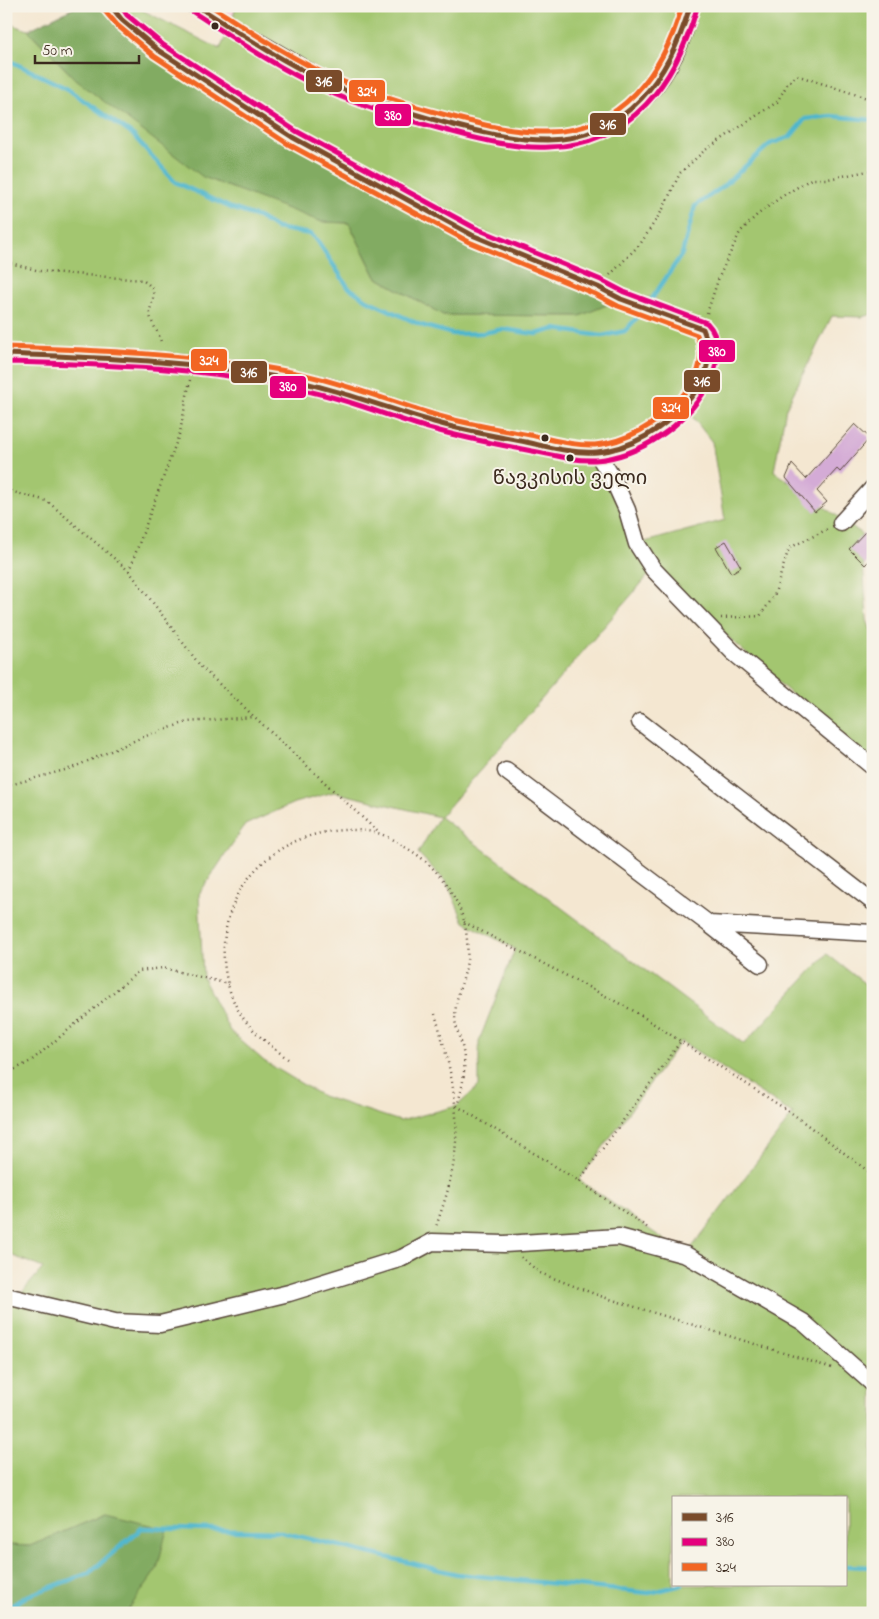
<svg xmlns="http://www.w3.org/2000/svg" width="879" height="1619" viewBox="0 0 879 1619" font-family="'Indie Flower','Noto Sans Georgian',sans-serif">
<rect width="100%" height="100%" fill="#f7f3e8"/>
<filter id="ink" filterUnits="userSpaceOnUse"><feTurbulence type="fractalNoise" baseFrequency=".02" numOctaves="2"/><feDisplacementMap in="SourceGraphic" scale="10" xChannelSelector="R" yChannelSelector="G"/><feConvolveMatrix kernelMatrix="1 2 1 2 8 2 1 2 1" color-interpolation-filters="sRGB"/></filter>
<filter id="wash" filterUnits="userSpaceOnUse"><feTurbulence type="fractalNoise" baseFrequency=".0096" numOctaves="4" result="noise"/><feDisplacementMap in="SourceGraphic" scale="20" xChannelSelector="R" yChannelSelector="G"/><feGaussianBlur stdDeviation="1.12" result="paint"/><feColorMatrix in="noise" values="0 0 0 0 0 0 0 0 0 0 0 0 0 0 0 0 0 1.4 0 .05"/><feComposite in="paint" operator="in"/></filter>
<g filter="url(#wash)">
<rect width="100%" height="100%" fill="#f4e7d1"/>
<path fill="#f6cfd7" d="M208,6H236L232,22Z"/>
<path fill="#a3c670" stroke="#6f7847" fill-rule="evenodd" d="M111,6H134L220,49L230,28L236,6H873V314L862,317L832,316L786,408L774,471L861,533L867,620L873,635V767L653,570L440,817L744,1044L827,954L873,990V1613H126L130,1609L105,1514L30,1546L6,1545V1311L43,1268L6,1253V23L28,30L76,80L322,222L349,223L376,277L443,315L579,316L621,299L292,137ZM654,297L675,318L623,299ZM324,397H325L570,451L487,447ZM684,406L712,442L725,520L638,544L597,453ZM334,792L439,817L418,853L447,883L464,922L515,949L479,1041V1086L457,1106L400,1121L322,1096L264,1061L230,1031L203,978L199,894L245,825L294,803ZM681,1041L793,1114L686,1255L579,1180ZM673,1498H845V1585H673Z"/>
<path fill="#82ab62" stroke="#5e6a40" d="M78,6H111L292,137L621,299L580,316L443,315L376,277L349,223L322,222L203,177L76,80L28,30Z
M105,1514L167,1529L157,1569L126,1613H6V1545L30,1546Z"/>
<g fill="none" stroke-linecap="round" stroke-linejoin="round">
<path stroke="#4eb6cd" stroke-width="4.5" d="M6,59L66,88L133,135L175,182L231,208L258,217L276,228L310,234L317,240L348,287L367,300L421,325L453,334L483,333L503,329L536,334L555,329L602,336L625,331L641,313
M649,303L682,254L695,206L721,188L770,144L790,137L805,119L831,116L873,120
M845,1566L873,1567
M6,1609L27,1596L89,1573L142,1528L281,1532L457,1574L649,1593L682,1585"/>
</g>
<g id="blocks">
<path fill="#d4abd6" d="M855,424L870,438L840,472L837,469L817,491L827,502L815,512L786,478L792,464L806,479Z
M865,532L873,539V557L865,565L849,549Z
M726,541L741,567L731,573L716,547Z"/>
</g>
</g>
<g filter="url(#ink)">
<use href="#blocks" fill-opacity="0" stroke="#574639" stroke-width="1"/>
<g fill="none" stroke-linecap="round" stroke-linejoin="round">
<g stroke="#574639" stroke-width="19">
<path id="minor" d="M597,453L613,479L627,510L637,544L653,569L733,652L873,767
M841,523L873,488
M640,722L873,902
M506,771L709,924L873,933
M709,924L760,964
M6,1296L115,1322L160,1324L289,1293L402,1258L432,1242L504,1244L619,1237L686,1255L803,1322L873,1384"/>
</g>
<g stroke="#574639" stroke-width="22">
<path id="major" d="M197,6C226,25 255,42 285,59C299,67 313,76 328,83C368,101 412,114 454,125C488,134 526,143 562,139C633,130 675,71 690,6
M6,354C111,358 218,361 321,386C359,396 396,411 434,422C466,431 498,437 530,443C551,447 575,454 597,452C640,449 695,409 708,367C712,354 708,341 703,329L621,299L598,287L472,235L292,137L158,50L122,20L111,6"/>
</g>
<path stroke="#574639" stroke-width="2.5" stroke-dasharray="1 4" stroke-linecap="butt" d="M6,262L40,271L142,280C147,283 151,286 153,291C155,300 149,307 150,315C152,326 161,334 161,345
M610,275L641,243L663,209L680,173L704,151L777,102L788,83L796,75L873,100
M707,313L719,277L740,232L757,215L781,197L811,179H828L873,170
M6,490L47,501L129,571L202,668L379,833
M129,571L180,432L190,380
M721,618L760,616L774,596L789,548L828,529
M6,786L72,768L143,737L187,722L253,717
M464,922L634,1011L793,1114L873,1175
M435,1014C451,1068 464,1120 451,1176C448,1193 441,1211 436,1227
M288,1059C267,1043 245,1027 234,1002C204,931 242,852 317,834C337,829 361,828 381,834C388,837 395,841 401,845C431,860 454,888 464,921C467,932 469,955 466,966C464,980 457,993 456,1006C453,1026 458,1029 462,1046C467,1067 463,1086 457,1106L579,1181L648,1228
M6,1074L31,1061L139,971L163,968L229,984
M579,1181L681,1041
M521,1257L540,1273L600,1296L832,1368"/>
<use href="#minor" stroke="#fff" stroke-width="16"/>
<use href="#major" stroke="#f5be86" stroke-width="20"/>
<g stroke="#f7f3e8" stroke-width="9">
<path id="bus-1" d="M197,6C239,33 283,62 328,83C366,100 406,112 446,123C479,132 512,140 547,140C627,139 670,76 690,6
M6,354C98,358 191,360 282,378C334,388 383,407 434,422C464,431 495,436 526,442C549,447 573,454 597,452C631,449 663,429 685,404C706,382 715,358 703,329L621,299L598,287L472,235L292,137L158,50L122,20L111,6"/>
</g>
<g stroke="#f7f3e8" stroke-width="9">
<path id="bus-2" d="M193,12C235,39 278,68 323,89C362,107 404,119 445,130C479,139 514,149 549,147C632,145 676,81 697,8
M6,362C111,365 218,367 320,394C358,403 395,419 432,429C464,438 495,444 527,450C550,454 572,461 595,460C640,457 685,425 707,387C718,369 723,339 707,323L624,292L601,280L475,228L296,131L162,44L127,15L121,6"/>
</g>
<g stroke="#f7f3e8" stroke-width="9">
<path id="bus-3" d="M211,6C250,31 290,58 332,77C369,93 408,105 446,115C479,124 512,133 547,132C621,132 664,71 682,6
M6,347C98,350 189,354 280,370C333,379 383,399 435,415C466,424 498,429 530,435C551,439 573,446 595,445C626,442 657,424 678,401C696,381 707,361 697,335L618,306L595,294L469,242L288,144L154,56L117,25L105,11"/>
</g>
<use href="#bus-1" stroke="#7a4b2a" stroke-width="5"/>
<use href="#bus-2" stroke="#e5007d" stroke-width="5"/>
<use href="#bus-3" stroke="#f26522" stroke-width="5"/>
</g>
</g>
<g fill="#3b2a1e" stroke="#f7f3e8" stroke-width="2">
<circle cx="215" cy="26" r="4.5"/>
<circle cx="545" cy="438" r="4.5"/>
<circle cx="570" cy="458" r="4.5"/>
</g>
<g text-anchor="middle" stroke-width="4" stroke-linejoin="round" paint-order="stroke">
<g font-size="20" fill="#3b2a1e" stroke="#f7f3e8">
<text x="570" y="484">წავკისის ველი</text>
</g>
</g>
<g stroke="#f7f3e8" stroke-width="2">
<rect x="305" y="69" width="38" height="24" rx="5" fill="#7a4b2a"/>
<rect x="348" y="79" width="38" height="24" rx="5" fill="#f26522"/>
<rect x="374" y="103" width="38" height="24" rx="5" fill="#e5007d"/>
<rect x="589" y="112" width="38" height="24" rx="5" fill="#7a4b2a"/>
<rect x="698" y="339" width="38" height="24" rx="5" fill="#e5007d"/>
<rect x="190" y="348" width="38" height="24" rx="5" fill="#f26522"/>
<rect x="230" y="360" width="38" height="24" rx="5" fill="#7a4b2a"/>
<rect x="683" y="369" width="38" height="24" rx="5" fill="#7a4b2a"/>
<rect x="269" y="375" width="38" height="24" rx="5" fill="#e5007d"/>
<rect x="652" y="396" width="38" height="24" rx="5" fill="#f26522"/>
</g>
<g font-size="14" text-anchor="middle" font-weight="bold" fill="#fff">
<text x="324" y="86">316</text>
<text x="367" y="96">324</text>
<text x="393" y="120">380</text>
<text x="608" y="129">316</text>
<text x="717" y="356">380</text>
<text x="209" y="365">324</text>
<text x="249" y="377">316</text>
<text x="702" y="386">316</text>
<text x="288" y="391">380</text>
<text x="671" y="412">324</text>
</g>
<rect width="879" height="1619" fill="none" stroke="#f7f3e8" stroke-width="25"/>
<rect x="672" y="1496" width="175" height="90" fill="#f7f3e8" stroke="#aca397"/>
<rect x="682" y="1513" width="25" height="8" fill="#7a4b2a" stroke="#aca397"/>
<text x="716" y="1522" font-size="15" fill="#3b2a1e">316</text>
<rect x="682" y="1538" width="25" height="8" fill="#e5007d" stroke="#aca397"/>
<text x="716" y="1546" font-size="15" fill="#3b2a1e">380</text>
<rect x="682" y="1563" width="25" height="8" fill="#f26522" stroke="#aca397"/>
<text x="716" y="1572" font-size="15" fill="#3b2a1e">324</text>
<path d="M35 55v8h104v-8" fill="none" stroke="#3b2a1e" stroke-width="2.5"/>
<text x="42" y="55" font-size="15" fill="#3b2a1e" stroke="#f7f3e8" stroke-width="4" paint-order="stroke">50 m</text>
</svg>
